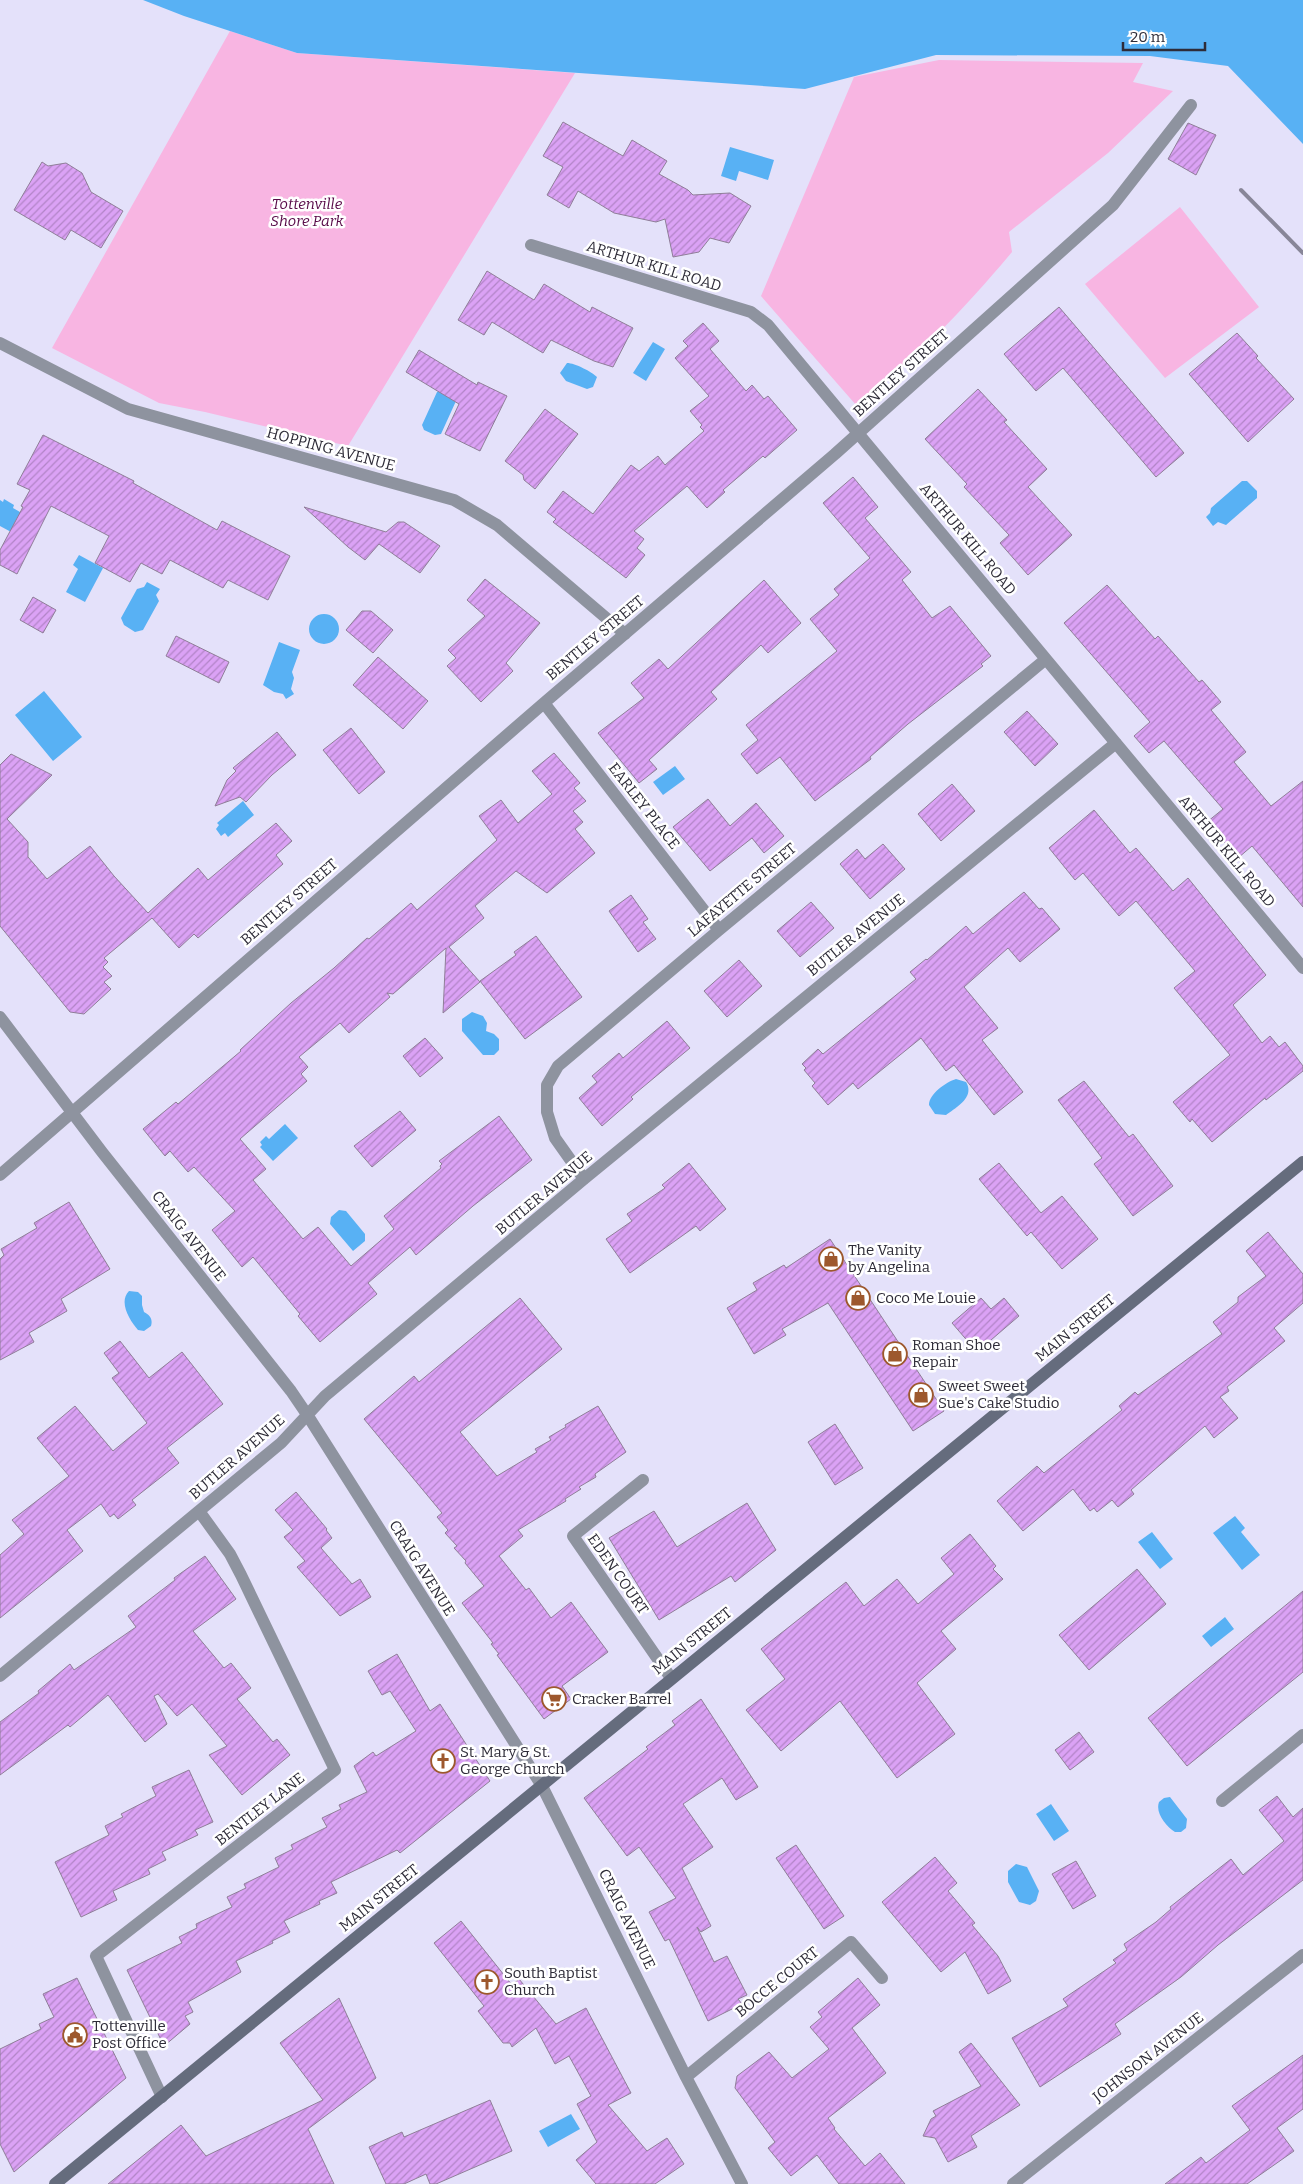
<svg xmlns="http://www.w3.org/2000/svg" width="1303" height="2184" viewBox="0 0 1303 2184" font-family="Bitter,serif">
<defs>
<pattern id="building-hatch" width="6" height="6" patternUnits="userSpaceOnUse" patternTransform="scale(1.25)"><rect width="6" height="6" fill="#dba2f5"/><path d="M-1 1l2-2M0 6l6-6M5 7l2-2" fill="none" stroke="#b284c7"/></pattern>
</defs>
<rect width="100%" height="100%" fill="#e4e1fa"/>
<path fill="#f8b5e2" d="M230,31L297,53L575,73L348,446L205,412L159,403L52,348Z
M939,60L1143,63L1133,82L1173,91L1108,153L1009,232L1012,252C966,307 914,362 856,405L761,296L854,77Z
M1180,207L1259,307L1165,378L1085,284Z"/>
<path fill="#58b1f4" d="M143,0H1303V144L1228,66L1150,56L936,55L805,89L297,53L184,16Z
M730,147L774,160L768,180L739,171L736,181L721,176Z
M653,342L665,349L646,381L633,373Z
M567,363C575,363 592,372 597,377L593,387L587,389L566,381L560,373Z
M442,390L456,401L441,434L435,435L424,430L422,425L437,392Z
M1242,481H1247L1257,491V498L1226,525L1218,522L1213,526L1206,517L1210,513L1211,508Z
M4,499L14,505L13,508L34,520L24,539L0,526V500L3,502Z
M79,555L103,568L85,602L66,592L78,569L73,565Z
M147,582L160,589L156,595L159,601L143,630L135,632L124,625L121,618L137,589L144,587Z
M309 629a15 15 0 1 1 30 0a15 15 0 1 1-30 0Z
M279,642L300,650L292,672L294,678L291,689L294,694L286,699L283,694L274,692L263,685Z
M44,691L82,737L53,761L15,715Z
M675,766L685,779L663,795L653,782Z
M243,801L254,815L228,837L225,833L221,836L216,829L219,825L217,823Z
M472,1012L483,1016L487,1023L486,1031L494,1034L499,1039V1050L494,1055H483L462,1031V1019Z
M956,1079L966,1082C975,1097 957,1107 946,1115L935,1114L929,1105C929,1094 946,1082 956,1079Z
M285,1124L298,1138L273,1161L260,1147L262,1145L260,1142L266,1136L269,1139Z
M339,1210L346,1211L365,1234V1241L353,1251L330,1224L331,1217Z
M129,1291L138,1292L142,1296V1305L144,1312C150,1315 153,1319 151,1326L144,1331L138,1330C130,1321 118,1302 129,1291Z
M1235,1516L1245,1528L1241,1532L1260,1555L1242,1570L1213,1533Z
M1152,1532L1173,1559L1160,1569L1138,1542Z
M1225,1617L1234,1629L1211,1647L1202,1636Z
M1170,1797L1187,1819L1186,1828L1181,1832H1175C1166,1826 1155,1813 1159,1802L1164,1798Z
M1051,1804L1069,1831L1054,1841L1036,1814Z
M1016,1864L1027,1867L1039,1891L1036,1901L1030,1905L1019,1902L1008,1882V1871Z
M571,2114L580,2129L548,2147L539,2131Z"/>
<path fill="url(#building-hatch)" stroke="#8f7e98" d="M563,122L623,156L632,140L667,161L659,174L688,190L693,195L730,193L751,206L729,243L710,238L699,252L673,257L665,219L656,222L614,213L578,191L569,208L547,195L563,167L543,156Z
M1188,123L1216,135L1196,175L1168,159Z
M42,162L48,166L66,163L82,173L91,192L123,211L101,248L71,230L65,240L14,210Z
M487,271L534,300L544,284L590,312L592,307L633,328L613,367L594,361L551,340L543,353L492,322L484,335L458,320Z
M1059,307L1184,453L1156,477L1063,368L1036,391L1004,354Z
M703,323L719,341L710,349L746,391L752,385L764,399L768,396L797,430L765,458L763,456L723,490L725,492L707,508L687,486L634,531L644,539L637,548L645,555L626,578L553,522L556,519L547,512L563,491L593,514L631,465L639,471L658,456L665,465L704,431L700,427L702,425L690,411L709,396L675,358L688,346L683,341Z
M1237,333L1258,356L1256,358L1294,399L1248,442L1189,374Z
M419,350L477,385L478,382L507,396L480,451L445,434L459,404L406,372Z
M978,389L1007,420L1004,422L1047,469L1028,487L1072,535L1028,575L1000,543L1009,535L964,487L967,484L925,439Z
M545,409L578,434L535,489L524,480L523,475L505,461Z
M43,435L134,481L133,483L217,530L222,521L290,556L268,600L228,580L223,588L170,560L162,574L141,563L130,582L95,563L109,536L51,506L17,574L0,565V550L23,507L21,506L30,490L17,484Z
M853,477L878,507L865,518L911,572L902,580L932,618L950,606L991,656L981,664L983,666L908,724L870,757L871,759L815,801L780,757L757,774L741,754L758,740L746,725L837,651L810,619L839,595L834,589L870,558L823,503Z
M304,507L386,532L398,522H404L440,546L420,573L379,544L365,560L348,547Z
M485,579L540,623L506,663L513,671L481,702L447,666L456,658L448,650L485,616L467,600Z
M764,580L801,623L768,653L761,645L711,692L717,699L649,760L657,769L639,783L598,733L644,698L631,683L659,659L668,669Z
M1107,585L1155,639L1158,636L1199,682L1202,680L1221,702L1211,710L1246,752L1234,762L1271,806L1303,781V907L1252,846L1238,858L1207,822L1223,809L1164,741L1149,753L1134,736L1150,722L1064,623Z
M33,597L56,610L43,633L20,620Z
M362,611H371L393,630L373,653L346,630Z
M176,636L229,662L219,683L166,656Z
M378,657L428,701L403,729L353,685Z
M1027,711L1058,744L1035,766L1004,732Z
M351,728L385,772L359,794L323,750Z
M277,732L296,755L272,775L246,802L240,797L215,806L227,780L236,771L233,768Z
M554,753L580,783L574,788L586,801L573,811L583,822L575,829L595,853L547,893L516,871L475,906L484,918L449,947L480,982L443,1013L446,948L393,994L387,993L390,997L349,1033L340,1023L299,1057L308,1067L301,1074L307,1081L240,1139L266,1169L253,1180L303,1239L318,1227L351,1266L394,1229L384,1216L441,1168L440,1166L442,1164L439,1161L499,1116L532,1160L473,1206L416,1255L410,1247L368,1283L377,1294L320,1342L298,1316L300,1314L253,1257L242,1267L212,1230L235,1211L194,1167L188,1172L170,1151L165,1156L143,1129L176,1102L178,1104L241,1051L240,1050L291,1003L334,968L367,938L369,939L411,903L417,910L497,840L479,816L501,800L518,823L552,794L532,771Z
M11,754L52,775L7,819L28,842V857L47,879L90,846L114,876L148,913L198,868L208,880L276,823L292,841L276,855L283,864L198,938L194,934L179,948L152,918L104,958L108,962L103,967L112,976L104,982L111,989L84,1014L70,1012L0,926V765Z
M952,784L975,811L941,841L918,814Z
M708,799L730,826L756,803L784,836L764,853L752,838L710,871L673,827Z
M1094,810L1130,853L1136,848L1173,891L1188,878L1225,924L1266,975L1233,1005L1262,1043L1270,1036L1279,1047L1285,1042L1303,1066V1071L1266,1100L1265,1098L1212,1142L1192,1119L1190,1122L1173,1102L1230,1055L1174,988L1195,971L1136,901L1119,916L1083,873L1075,880L1049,848Z
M883,844L905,869L870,899L840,864L857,849L865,859Z
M1024,892L1039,909L1042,908L1060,929L1020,962L1008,948L964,987L998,1028L982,1040L1023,1092L994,1115L954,1065L946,1071L921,1038L858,1089L853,1083L828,1105L812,1086L815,1083L804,1070L806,1068L802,1064L818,1049L823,1054L916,979L910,972L926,959L927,960L966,926L973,934Z
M631,895L648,919L643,922L656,939L638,952L609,911Z
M811,902L834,928L800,957L777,931Z
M536,936L582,997L525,1039L480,981L516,955L514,952Z
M739,960L762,986L727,1017L704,991Z
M667,1021L690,1048L631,1097L633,1099L602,1126L579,1098L597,1082L592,1076L619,1053L623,1058Z
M425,1038L443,1058L420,1077L403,1056Z
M1084,1081L1129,1137L1133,1134L1173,1186L1133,1216L1094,1164L1102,1158L1058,1100Z
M400,1111L416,1130L372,1167L354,1146Z
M689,1163L726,1209L700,1231L696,1226L630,1273L606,1239L632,1221L627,1214L665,1188L662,1185Z
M999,1163L1041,1213L1062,1196L1098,1239L1062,1269L1031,1232L1027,1236L979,1179Z
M69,1202L110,1269L61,1299L67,1311L29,1333L34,1342L0,1360V1259L4,1255L1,1249L37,1228L34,1223Z
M1268,1232L1303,1274V1303L1274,1328L1285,1341L1227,1387L1229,1391L1220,1397L1238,1418L1214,1438L1205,1426L1131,1490L1134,1494L1118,1507L1112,1500L1097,1512L1094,1508L1090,1511L1073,1489L1023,1531L997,1501L1037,1466L1044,1473L1122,1410L1119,1406L1135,1392L1138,1395L1222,1334L1213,1322L1238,1302V1297L1266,1276L1246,1251Z
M830,1239L944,1411L913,1431L828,1303L782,1329L786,1335L754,1354L727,1308L757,1290L753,1283L784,1265L786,1268Z
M520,1298L562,1349L460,1432L497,1476L537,1452L535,1449L551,1440L549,1437L566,1427L565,1425L598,1406L626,1452L595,1474L596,1477L579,1487L581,1489L565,1499L566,1501L518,1530L523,1536L499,1556L526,1590L529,1588L551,1618L571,1602L608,1652L562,1686L571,1699L544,1719L497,1655L499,1654L491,1644L493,1643L462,1603L484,1586L465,1563L466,1561L454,1548L457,1546L445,1533L448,1530L437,1517L442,1513L364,1419L414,1376L419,1382Z
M981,1298L991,1309L1004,1298L1019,1316L977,1352L952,1323Z
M120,1341L149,1378L182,1352L223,1404L167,1448L179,1463L132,1500L136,1505L118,1519L114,1514L110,1517L101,1504L67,1530L83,1551L0,1618V1555L24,1534L12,1520L69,1476L37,1438L75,1406L113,1451L147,1423L112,1378L119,1373L104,1353Z
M835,1424L863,1468L835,1485L808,1442Z
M296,1492L327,1529L326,1530L332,1538L321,1548L352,1584L360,1579L371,1597L340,1616L297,1567L305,1561L284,1537L293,1530L275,1510Z
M747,1503L776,1550L735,1582L731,1576L659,1620L609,1538L654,1511L677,1547Z
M970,1534L996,1566L993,1569L1003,1579L941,1631L956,1649L917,1683L955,1734L897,1778L840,1701L781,1751L746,1710L785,1679L761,1649L846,1582L864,1606L897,1579L918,1604L954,1574L941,1558Z
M205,1556L236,1599L193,1631L224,1668L231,1663L251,1688L237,1699L273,1742L277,1739L290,1755L242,1795L209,1755L227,1746L192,1704L177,1716L158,1694L154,1696L167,1724L145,1742L108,1695L70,1727L68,1725L0,1775V1722L39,1693L38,1691L70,1664L74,1670L136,1627L128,1616L175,1580L174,1578Z
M1137,1569L1166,1604L1089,1670L1059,1635Z
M1303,1591V1672L1187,1766L1148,1718Z
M397,1654L430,1711L440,1704L490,1781L400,1853L397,1850L331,1882L337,1893L319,1901L320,1904L284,1921L290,1932L272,1941L273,1943L236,1961L241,1972L188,2002L193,2012L185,2016L190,2024L164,2046L127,1970L182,1943L179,1937L197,1928L196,1924L232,1907L227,1897L246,1888L244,1884L279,1867L275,1858L293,1849L291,1845L327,1827L322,1818L341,1809L339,1805L367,1792L354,1766L373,1752L376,1756L416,1731L390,1691L382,1695L368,1671Z
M701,1699L758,1787L736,1800L722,1778L683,1804L713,1847L682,1868L711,1926L701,1932L697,1927L714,1962L727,1956L747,1995L738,1999L742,2004L708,2021L669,1939L665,1941L649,1912L676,1898L639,1847L627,1856L584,1798L648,1749L646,1747L675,1725L672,1721Z
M1079,1732L1094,1752L1070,1770L1055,1750Z
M189,1770L213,1822L195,1830L198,1835L162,1852L166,1860L148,1869L150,1874L113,1891L117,1900L81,1917L55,1862L109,1835L105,1826L123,1817L121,1814L156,1796L152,1787Z
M1277,1796L1293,1817L1303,1808V1880L1218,1945L1181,1977L1115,2024L1121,2034L1040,2087L1012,2038L1068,2006L1063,1999L1116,1963L1113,1960L1127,1950L1124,1944L1156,1922L1171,1909L1170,1907L1231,1859L1243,1875L1284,1841L1259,1810Z
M796,1845L844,1916L824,1929L776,1858Z
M935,1857L957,1883L948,1891L975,1923L972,1925L998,1956L1011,1981L988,1994L965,1952L941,1972L882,1902Z
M1076,1861L1096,1896L1073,1909L1052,1874Z
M461,1921L512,1985L519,1979L556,2024L586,2008L631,2093L608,2105L647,2151L667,2138L684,2164L655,2184H596L576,2160L597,2142L577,2104L591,2096L569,2056L555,2064L536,2028L512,2047L510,2043H503L478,2011L484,2006L434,1943Z
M77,1978L126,2078L14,2172L0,2144V2049L41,2029L39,2024L54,2017L43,1994Z
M858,1978L880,2005L852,2028L886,2073L828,2118L835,2128L834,2129L865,2166L880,2153L905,2184H839L817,2155L791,2176L768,2148L775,2142L735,2088L737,2076L769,2052L792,2078L829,2049L810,2027L822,2017L818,2012Z
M339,1998L376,2078L308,2129L334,2184H108L181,2125L206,2156L323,2100L280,2043Z
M971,2043L1020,2105L971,2136L977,2147L948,2162L935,2138L923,2136L931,2119L936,2116L933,2111L981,2086L959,2052Z
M1303,2055V2109L1277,2128L1294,2151L1247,2184H1165L1201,2157L1206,2163L1250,2130L1232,2106Z
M490,2100L512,2151L436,2184H430L426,2174L404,2184H386L369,2147L402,2132L404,2137Z"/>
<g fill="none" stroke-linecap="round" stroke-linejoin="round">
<path stroke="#8e939f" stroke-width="12" d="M531,245L751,312L768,325L1303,968
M0,343L128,409L454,500L497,525L625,634
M544,703L719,930
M0,1017L102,1152L291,1391L308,1416L542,1786L686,2077L742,2184
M0,1175L544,703L835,454L1113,205L1191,105
M584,1179L555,1138L547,1112V1085L558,1066L719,930L1046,659
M643,1480L573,1536L671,1678
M0,1676L281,1443L325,1396L584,1179L1116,743
M1222,1801L1303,1735
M686,2077L851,1942L882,1978
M162,2097L96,1956L335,1770L241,1575L230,1554L199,1511
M1013,2184L1303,1955"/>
<path stroke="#656c7d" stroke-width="12" d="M55,2184L1303,1162"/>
<path stroke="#888698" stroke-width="4" d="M1241,190L1303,253"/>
</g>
<defs>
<g id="shop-ring" transform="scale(1.25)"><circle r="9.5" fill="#fff" stroke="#9d582d" stroke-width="1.5"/><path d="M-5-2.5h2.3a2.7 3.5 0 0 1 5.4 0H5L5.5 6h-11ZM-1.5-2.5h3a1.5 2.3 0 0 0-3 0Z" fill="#9d582d"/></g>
<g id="supermarket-ring" transform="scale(1.25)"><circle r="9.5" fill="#fff" stroke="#9d582d" stroke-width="1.5"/><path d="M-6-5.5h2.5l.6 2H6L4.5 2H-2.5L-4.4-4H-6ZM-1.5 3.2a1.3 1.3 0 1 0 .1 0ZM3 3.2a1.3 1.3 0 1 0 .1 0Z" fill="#9d582d"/></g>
<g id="church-ring" transform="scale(1.25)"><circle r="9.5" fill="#fff" stroke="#9d582d" stroke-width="1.5"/><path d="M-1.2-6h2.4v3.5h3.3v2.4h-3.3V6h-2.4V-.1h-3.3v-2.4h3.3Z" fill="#9d582d"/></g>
<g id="civic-ring" transform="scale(1.25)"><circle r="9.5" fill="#fff" stroke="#9d582d" stroke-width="1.5"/><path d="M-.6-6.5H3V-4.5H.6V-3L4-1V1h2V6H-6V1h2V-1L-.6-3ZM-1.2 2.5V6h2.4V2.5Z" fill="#9d582d"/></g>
</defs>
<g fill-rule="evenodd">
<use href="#shop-ring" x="831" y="1259"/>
<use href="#shop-ring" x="858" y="1298"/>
<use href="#shop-ring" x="895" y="1354"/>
<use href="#shop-ring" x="921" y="1395"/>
<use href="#supermarket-ring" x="554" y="1699"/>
<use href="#church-ring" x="443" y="1761"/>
<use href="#church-ring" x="487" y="1982"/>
<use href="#civic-ring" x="75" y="2035"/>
</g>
<g text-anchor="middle" stroke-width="5" stroke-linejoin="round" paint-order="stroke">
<g font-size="15" font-style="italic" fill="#580a48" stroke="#fff">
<text x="307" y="209">Tottenville<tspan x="307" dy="17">Shore Park</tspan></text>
</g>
<g font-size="15" fill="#2e2c38" stroke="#fff">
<text transform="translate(654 266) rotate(17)" y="5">ARTHUR KILL ROAD</text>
<text transform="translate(901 373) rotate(-42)" y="5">BENTLEY STREET</text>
<text transform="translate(331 449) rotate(15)" y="5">HOPPING AVENUE</text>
<text transform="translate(968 539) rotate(50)" y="5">ARTHUR KILL ROAD</text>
<text transform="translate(595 638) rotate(-40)" y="5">BENTLEY STREET</text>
<text transform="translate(644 806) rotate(52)" y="5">EARLEY PLACE</text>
<text transform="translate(1227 851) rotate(50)" y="5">ARTHUR KILL ROAD</text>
<text transform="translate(742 890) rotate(-40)" y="5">LAFAYETTE STREET</text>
<text transform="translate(289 902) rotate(-41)" y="5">BENTLEY STREET</text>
<text transform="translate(856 935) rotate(-39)" y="5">BUTLER AVENUE</text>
<text transform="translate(544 1193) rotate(-40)" y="5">BUTLER AVENUE</text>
<text transform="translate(189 1236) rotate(52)" y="5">CRAIG AVENUE</text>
<text transform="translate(1075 1328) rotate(-39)" y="5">MAIN STREET</text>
<text transform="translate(237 1457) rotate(-41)" y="5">BUTLER AVENUE</text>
<text transform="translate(422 1568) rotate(58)" y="5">CRAIG AVENUE</text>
<text transform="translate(618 1574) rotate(55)" y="5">EDEN COURT</text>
<text transform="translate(692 1641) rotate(-39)" y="5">MAIN STREET</text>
<text transform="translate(260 1809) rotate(-38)" y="5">BENTLEY LANE</text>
<text transform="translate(379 1898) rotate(-39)" y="5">MAIN STREET</text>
<text transform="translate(627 1919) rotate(64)" y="5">CRAIG AVENUE</text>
<text transform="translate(777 1982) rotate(-39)" y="5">BOCCE COURT</text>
<text transform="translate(1148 2057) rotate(-38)" y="5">JOHNSON AVENUE</text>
</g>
<g font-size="15" fill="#2e2c38" stroke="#fff" text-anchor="start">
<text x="848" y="1255">The Vanity<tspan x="848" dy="17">by Angelina</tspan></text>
<text x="876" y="1303">Coco Me Louie</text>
<text x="912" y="1350">Roman Shoe<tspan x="912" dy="17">Repair</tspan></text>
<text x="938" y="1391">Sweet Sweet<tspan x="938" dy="17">Sue's Cake Studio</tspan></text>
<text x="572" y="1704">Cracker Barrel</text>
<text x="460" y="1757">St. Mary &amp; St.<tspan x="460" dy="17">George Church</tspan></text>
<text x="504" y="1978">South Baptist<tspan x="504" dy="17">Church</tspan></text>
<text x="92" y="2031">Tottenville<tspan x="92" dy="17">Post Office</tspan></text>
</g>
</g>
<path d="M1123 42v8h82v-8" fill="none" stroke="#2e2c38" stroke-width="2.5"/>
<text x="1130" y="42" font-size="15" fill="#2e2c38" stroke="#ffffff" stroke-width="4" paint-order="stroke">20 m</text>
</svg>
